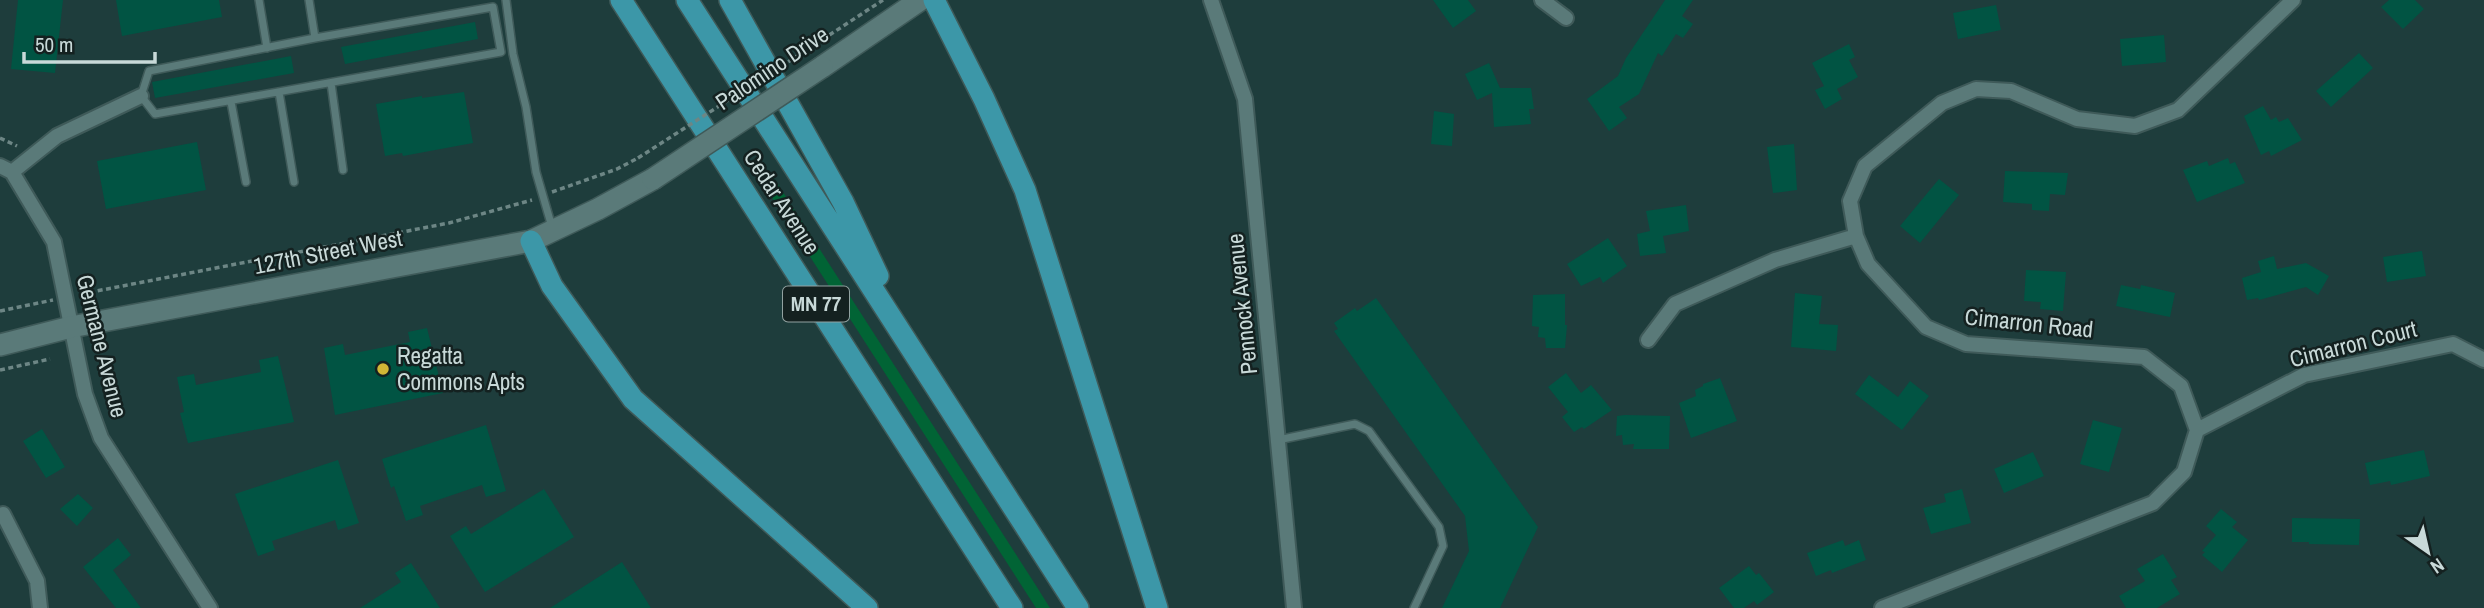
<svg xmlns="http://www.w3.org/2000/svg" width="2484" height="608" viewBox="0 0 2484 608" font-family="'Archivo Narrow',sans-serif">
<rect width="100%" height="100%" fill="#1e3d3c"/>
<path fill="#016435" d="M772,175L1035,584L1050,608H1036L762,182Z"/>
<path fill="#015443" d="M18,0H63L55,73L11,69Z
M116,0H219L222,17L122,36Z
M1433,0H1468L1476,11L1453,28Z
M1665,0H1693L1682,16L1693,24L1683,38L1676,34L1662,56L1658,53L1639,94L1619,107L1627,118L1609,131L1587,99L1618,76L1626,58Z
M2389,0H2415L2424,9L2403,29L2381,7Z
M1996,5L2001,30L1958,39L1953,13Z
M475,22L478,39L345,64L341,47Z
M2164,35L2166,62L2122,66L2120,39Z
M1849,44L1855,57L1849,60L1858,77L1837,89L1842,99L1825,109L1815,90L1824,86L1812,63Z
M2359,53L2373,68L2331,107L2316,91Z
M291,56L294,73L155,98L152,82Z
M1489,63L1500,88H1531L1534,109H1529L1531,124L1494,127L1492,93L1477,100L1465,74Z
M464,92L473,143L403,156L402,153L385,156L376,104L422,96V98Z
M2263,106L2271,120L2276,117L2279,122L2288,118L2302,140L2271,156L2269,151L2261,155L2244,116Z
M1434,111L1454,114L1452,146L1431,144Z
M197,142L206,190L106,209L97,161Z
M1794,144L1797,190L1773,193L1767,147Z
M2228,158L2230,164L2235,162L2245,183L2197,202L2183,170L2207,161L2209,166Z
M2005,171L2068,173L2065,195L2050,194L2049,211L2032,210V204L2003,202Z
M1939,179L1959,195L1920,243L1900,226Z
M1686,205L1689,231L1663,236L1666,253L1640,256L1637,234L1650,231L1646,211Z
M1608,238L1627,266L1603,283L1600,277L1581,286L1567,264Z
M2422,251L2426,276L2387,282L2383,257Z
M2274,256L2277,269L2306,263L2329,276L2318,295L2306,287L2259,300L2258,298L2247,300L2242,278L2261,272L2258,261Z
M2026,270L2066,272L2063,311L2040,309L2041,302L2024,301Z
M2121,285L2140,289L2141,285L2175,293L2170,317L2116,306Z
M1795,293L1822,296L1819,324L1838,325L1836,351L1791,347Z
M1565,294V325H1567L1565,348H1546L1545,338L1538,337L1539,327L1532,326L1533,295Z
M1376,298L1538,527L1500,608H1442L1469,551L1465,516L1334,331L1338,329L1334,323L1355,308L1357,311Z
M427,328L443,393L335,415L324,348L343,344L345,355L410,342L408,332Z
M278,356L294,422L188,443L180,413L184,412L177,377L194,374L196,385L261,372L259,360Z
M1566,373L1581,393L1591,385L1612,410L1584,429L1582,427L1574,432L1562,417L1568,412L1548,387Z
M1869,375L1898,397L1910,381L1929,396L1902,430L1855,394Z
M1720,378L1737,421L1691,438L1679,403L1696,396L1695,390L1703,386V384Z
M1625,415L1670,416L1669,449H1633L1634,444L1623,445L1622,435L1616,436L1617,416Z
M2093,420L2122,428L2109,472L2080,464Z
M486,425L506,491L486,497L482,485L420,506L423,515L406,521L394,486L391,488L382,459Z
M42,429L65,467L46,478L23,441Z
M2424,450L2430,476L2391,485L2390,481L2370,485L2365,463Z
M2033,452L2044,476L2004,493L1994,469Z
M338,460L359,523L338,530L335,520L272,541L275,550L258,556L235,494Z
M544,489L574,537L485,592L450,536L466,526L471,534Z
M1962,489L1971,523L1931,534L1923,508L1946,502L1944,494Z
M78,494L93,508L77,526L60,509Z
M2221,509L2237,522L2232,527L2248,540L2222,572L2202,555L2205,552L2202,551L2216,535L2206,526Z
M2292,518L2360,519L2359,545L2309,544V542H2292Z
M118,538L131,555L113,570L141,608H116L83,567Z
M1843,540L1845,546L1859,540L1866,560L1832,573L1831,570L1816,576L1807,553Z
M2163,554L2177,577L2171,580L2180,594L2157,608H2126L2119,596L2145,581L2137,569Z
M622,562L651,608H550Z
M411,563L440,608H360L401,582L395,573Z
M1749,566L1756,575L1759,573L1774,592L1757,605L1754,601L1744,608H1734L1719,588Z"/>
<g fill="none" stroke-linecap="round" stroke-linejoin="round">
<g stroke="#3f5a59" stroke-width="10">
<path id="lane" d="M259,0L267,48
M309,0L315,38
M506,0L513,54L526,107L536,172L552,227
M493,7L501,52L155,114L141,96L149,71L315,38Z
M331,83L343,170
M279,92L294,182
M231,102L246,182
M1278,440L1355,424L1369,431L1439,527L1443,546L1414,608"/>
</g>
<g stroke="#3f5a59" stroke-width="18">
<path id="street" d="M1211,0L1245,99L1294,608
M1542,0L1566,18
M0,166L12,172L54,242L85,394L101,438L210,608
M12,172L57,136L141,96
M1648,340L1675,304L1775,260L1856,236
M2197,430L2304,375L2453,344L2484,360
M3,514L37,581L40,608
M1882,608L2153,503L2184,472L2197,430L2181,386L2144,357L1966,344L1926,327L1868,264L1856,236L1850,201L1865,166L1942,103L1976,89L2011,91L2077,119L2135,126L2178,110L2293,0"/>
</g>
<g stroke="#3f5a59" stroke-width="24">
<path id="secondary" d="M822,67L920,0
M0,345L71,327L531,241L598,209L653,179"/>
</g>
<g stroke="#3f5a59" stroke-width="24">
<path id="highway" d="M621,0L1012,608
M687,0L1078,608
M730,0L843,202L878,276
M934,0L984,99L1025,190L1157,608
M531,241L552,286L633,399L867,608"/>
</g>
<path stroke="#6d8685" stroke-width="3.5" stroke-dasharray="5 3.5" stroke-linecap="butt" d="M808,49L883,0
M0,138L17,146
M552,192L617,169L638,158
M81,294L449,223L532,200
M0,311L53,300
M0,370L50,359"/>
<use href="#lane" stroke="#5a7a79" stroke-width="7"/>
<use href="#street" stroke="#5a7a79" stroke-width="14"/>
<use href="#secondary" stroke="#5a7a79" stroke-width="21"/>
<use href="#highway" stroke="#3c97a8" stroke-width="21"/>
<g stroke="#3f5a59" stroke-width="24" stroke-linecap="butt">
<path id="secondary-bridge" d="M653,179L822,67"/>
</g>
<path stroke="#6d8685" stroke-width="3.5" stroke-dasharray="5 3.5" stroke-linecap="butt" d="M638,158L808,49"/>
<use href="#secondary-bridge" stroke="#5a7a79" stroke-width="21"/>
</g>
<circle fill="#d2b736" stroke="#142120" stroke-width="2.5" cx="383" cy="369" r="7"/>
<g text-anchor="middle" stroke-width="5" stroke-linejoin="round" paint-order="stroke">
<rect fill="#142120" stroke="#92a2a1" stroke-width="2" x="783" y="286.5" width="66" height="35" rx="5"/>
<g font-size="21" font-weight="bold" fill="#c8d9d8">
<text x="816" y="311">MN 77</text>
</g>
<g font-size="23" fill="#c8d9d8" stroke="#142120">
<text transform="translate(772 68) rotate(-34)" y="8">Palomino Drive</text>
<text transform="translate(782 202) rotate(57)" y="8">Cedar Avenue</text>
<text transform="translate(328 252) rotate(-11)" y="8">127th Street West</text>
<text transform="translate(1242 304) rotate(-96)" y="8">Pennock Avenue</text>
<text transform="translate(2029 323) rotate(6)" y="8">Cimarron Road</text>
<text transform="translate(2353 344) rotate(-14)" y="8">Cimarron Court</text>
<text transform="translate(102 346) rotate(76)" y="8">Germane Avenue</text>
</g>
<g font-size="23" fill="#c8d9d8" stroke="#142120" text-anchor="start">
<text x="397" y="364">Regatta<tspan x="397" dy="26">Commons Apts</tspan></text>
</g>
</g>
<g transform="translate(2428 552) rotate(146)" stroke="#142120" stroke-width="5" paint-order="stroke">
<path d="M0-5L12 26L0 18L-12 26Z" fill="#c8d9d8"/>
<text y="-10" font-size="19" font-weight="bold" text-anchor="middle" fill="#c8d9d8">N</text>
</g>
<path d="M24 52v10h131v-10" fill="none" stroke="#c8d9d8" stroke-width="3.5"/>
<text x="35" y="52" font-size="21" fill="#c8d9d8" stroke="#142120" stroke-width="5" paint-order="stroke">50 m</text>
</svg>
